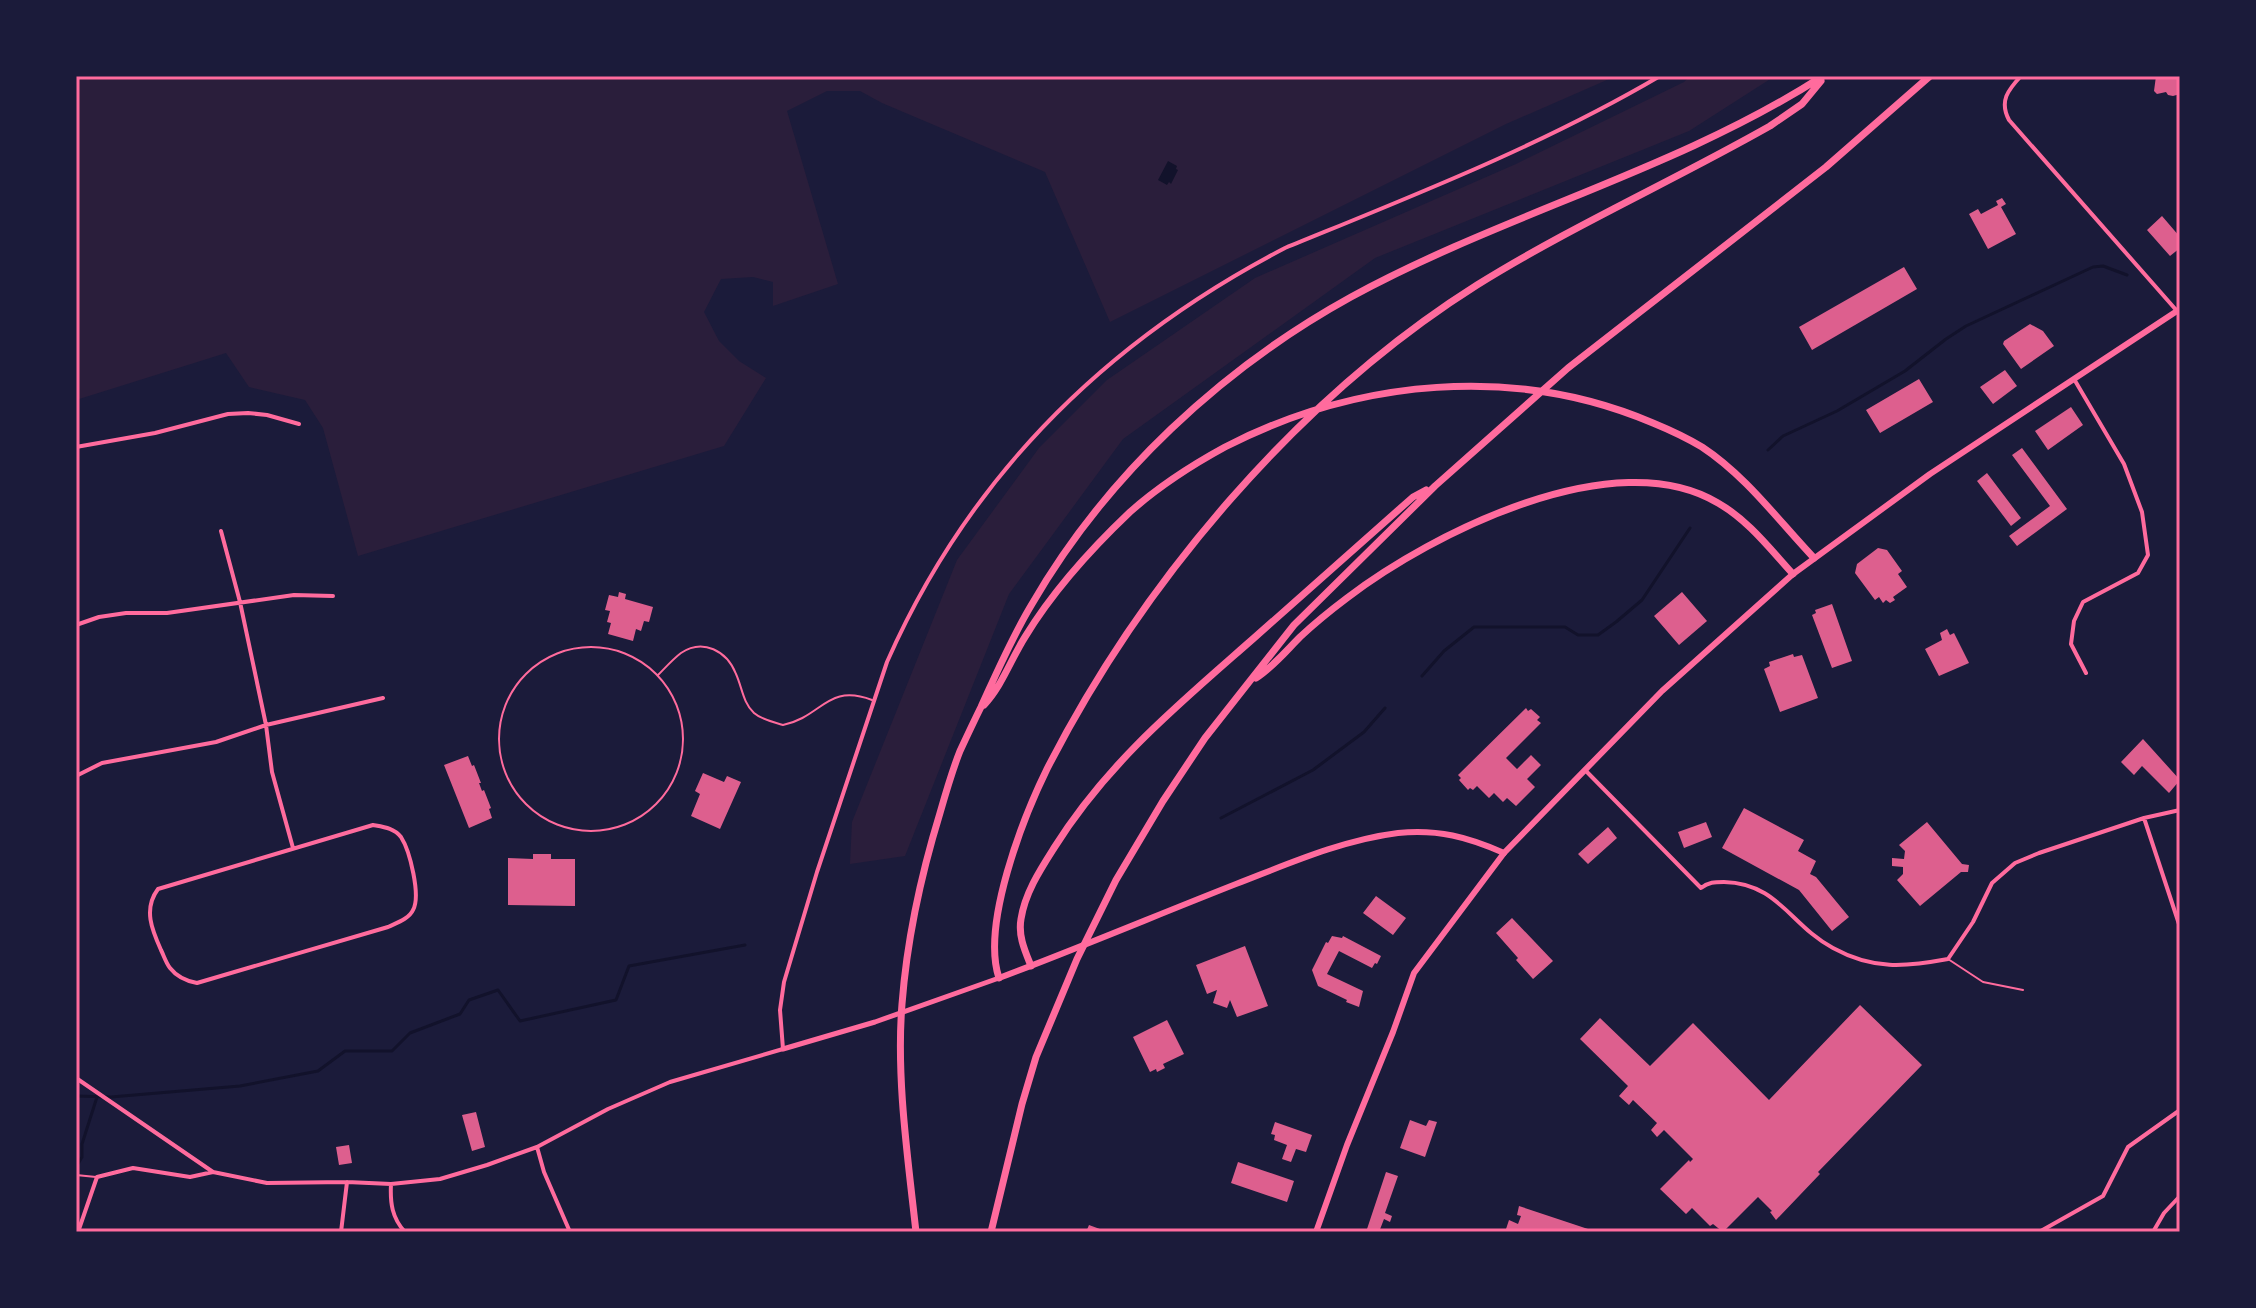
<svg xmlns="http://www.w3.org/2000/svg" width="2256" height="1308" viewBox="0 0 2256 1308" font-family="'Alegreya Sans',sans-serif">
<rect width="100%" height="100%" fill="#1b1b3a"/>
<path fill="#2a1e3b" d="M76,76H1616L1506,124L1110,322L1045,172L882,103L860,91H827L787,111L838,284L773,306V282L753,277L721,279L704,312L719,341L739,361L766,378L724,446L358,556L323,428L305,400L249,387L226,353L76,400Z
M1690,76H1775L1689,131L1375,258L1123,439L1009,594L905,856L850,864L852,822L957,560L1039,448L1107,380L1255,278L1516,164L1684,82Z"/>
<path fill="#12122b" d="M1168,161L1177,166L1176,169L1178,170L1171,184L1169,182L1167,185L1158,180Z"/>
<g fill="none" stroke-linecap="round" stroke-linejoin="round">
<path stroke="#12122b" stroke-width="3" d="M2179,285L2180,284
M1768,450L1783,436L1837,411L1905,371L1946,339L1966,326L2093,267L2103,266L2127,275
M1422,676L1444,651L1474,627H1565L1578,635H1598L1616,622L1642,600L1690,528
M1221,818L1313,770L1364,732L1385,708
M76,1096L111,1097L240,1086L318,1071L345,1051H392L410,1033L460,1014L469,1000L498,990L520,1021L616,1000L629,966L745,945
M76,1167L82,1157V1144L97,1097"/>
</g>
<path fill="#dd5f8e" d="M2156,76H2180V94L2173,96L2168,95L2166,92L2157,94L2154,91Z
M2002,198L2006,204L2001,207L2016,234L1988,249L1969,214L1978,209L1981,214L1998,205L1996,201Z
M2162,216L2180,237V248L2170,256L2147,230Z
M1904,267L1917,289L1812,350L1799,327Z
M2030,324L2043,331L2054,346L2021,369L2003,344L2004,341Z
M2005,370L2017,386L1993,404L1980,387Z
M1919,379L1933,402L1880,433L1866,410Z
M2071,407L2083,425L2048,450L2035,431Z
M2022,448L2067,509L2017,546L2009,536L2050,506L2012,455Z
M1987,473L2021,518L2011,526L1977,481Z
M1878,548L1887,550L1902,571L1898,574L1907,587L1893,597L1895,600L1890,603L1886,600L1883,603L1879,597L1875,600L1855,573L1857,564Z
M619,592L626,594L625,599L653,607L649,622L644,621L641,631L636,629L633,641L608,634L611,623L607,622L610,611L605,610L609,595L618,597Z
M1682,592L1707,621L1679,645L1654,616Z
M1832,604L1852,661L1832,668L1812,615L1816,613L1815,610Z
M1947,629L1950,635L1954,633L1969,663L1939,676L1925,649L1942,640L1940,633Z
M1793,654L1794,657L1802,655L1818,698L1780,712L1764,669L1770,666L1769,662Z
M1526,708L1528,711L1531,709L1540,717L1537,720L1541,723L1506,758L1517,769L1531,755L1541,765L1527,779L1535,787L1516,806L1507,798L1503,802L1494,793L1489,798L1477,786L1473,790L1470,788L1468,790L1459,780L1461,778L1458,775Z
M2143,739L2180,780L2169,793L2142,766L2134,775L2121,762Z
M468,756L472,766L474,765L481,783H479L482,791L484,790L491,808L489,809L492,818L469,828L444,765Z
M703,773L724,782L727,776L741,782L720,829L691,816L700,794L695,791Z
M1744,808L1804,840L1798,851L1816,861L1810,874L1816,877L1849,917L1832,931L1799,890L1722,848Z
M1706,822L1712,837L1684,848L1678,832Z
M1927,822L1962,864L1969,865L1968,872H1961L1920,906L1897,880L1903,874V867L1892,866V858L1904,859L1905,851L1899,845Z
M1608,827L1617,838L1588,864L1578,854Z
M533,854H551V859H575V906L508,905V858L533,859Z
M1376,896L1406,918L1393,935L1363,913Z
M1512,918L1553,961L1533,979L1516,960L1518,958L1496,933Z
M1332,936L1342,938L1343,936L1381,956L1377,964L1375,963L1372,968L1339,951L1327,974L1363,991L1359,1007L1346,1002L1347,1000L1318,986L1312,970L1326,942L1328,943Z
M1245,946L1268,1006L1237,1017L1230,1000L1227,1008L1213,1003L1217,990L1207,994L1196,965Z
M1860,1005L1922,1065L1818,1172L1820,1174L1776,1220L1770,1212L1772,1211L1758,1197L1723,1232L1713,1224L1710,1226L1692,1208L1686,1214L1660,1189L1689,1160L1690,1162L1693,1159L1664,1130L1657,1137L1651,1130L1657,1123L1633,1100L1629,1105L1619,1096L1628,1086L1580,1039L1600,1018L1650,1066L1693,1023L1769,1100Z
M1167,1020L1184,1054L1163,1064L1165,1068L1157,1072L1156,1069L1150,1072L1133,1037Z
M476,1112L485,1147L472,1151L462,1115Z
M1410,1120L1426,1126L1429,1120L1437,1122L1425,1157L1400,1148Z
M1275,1122L1312,1135L1306,1152L1296,1149L1291,1162L1282,1159L1287,1145L1274,1140L1275,1135L1271,1134Z
M349,1145L352,1163L339,1165L336,1147Z
M1238,1162L1294,1181L1287,1202L1231,1183Z
M1386,1172L1398,1176L1385,1213L1392,1216L1390,1222L1384,1219L1379,1232H1366Z
M1519,1206L1594,1231V1232H1515L1506,1229L1509,1220L1518,1224L1521,1216L1517,1215Z
M1089,1225L1108,1232H1086Z"/>
<g fill="none" stroke-linecap="round" stroke-linejoin="round">
<path stroke="#ff6b9d" stroke-width="2" d="M499 739a92 92 0 1 1 184 0a92 92 0 1 1-184 0Z
M658,675C665,668 673,659 681,653C703,638 727,651 736,674C742,687 743,703 754,713C762,720 774,722 783,725C822,717 827,683 872,700
M1948,959L1983,982L2023,990
M76,1175L96,1177"/>
<path stroke="#ff6b9d" stroke-width="4" d="M2021,76C2008,90 1999,101 2009,120L2177,311
M2074,379L2124,464L2142,512L2148,555L2138,573L2083,602L2074,621L2071,644L2086,673
M76,447L155,433L228,414L248,413L267,415L299,424
M221,531L240,602L266,725L272,772L293,848
M76,625L99,617L126,613H167L294,595L333,596
M1586,771L1701,888C1709,882 1714,882 1724,882C1778,883 1791,926 1833,948C1873,970 1905,967 1948,959L1973,922L1992,883L2015,863L2039,853L2144,818L2180,810
M76,776L102,763L216,742L266,725L383,698
M2144,818L2180,927
M373,825C384,827 394,828 401,837C410,851 421,896 413,910C409,919 396,923 388,927L197,983C186,981 177,977 170,968C166,963 164,956 161,950C152,930 143,909 158,889Z
M76,1078L213,1172L267,1183L347,1182L391,1184L440,1179L487,1165L537,1147L608,1109L670,1082L783,1049L780,1010L784,982L817,872L887,662C969,476 1106,341 1285,248C1412,196 1541,146 1660,76
M537,1147L544,1172L570,1232
M391,1184C390,1203 392,1218 405,1232
M78,1232L97,1177L133,1168L190,1177L213,1172
M341,1232L347,1182
M2039,1232L2103,1196L2128,1147L2180,1110
M2153,1232L2164,1213L2180,1196"/>
<path stroke="#ff6b9d" stroke-width="5" d="M783,1049L875,1022L999,978"/>
<path stroke="#ff6b9d" stroke-width="6" d="M999,978C1079,948 1157,915 1236,884C1288,864 1342,840 1398,833C1438,829 1468,837 1504,853"/>
<path stroke="#ff6b9d" stroke-width="6" d="M1316,1232L1347,1145L1393,1032L1414,973L1504,853L1662,691L1793,574L1930,474L2180,309"/>
<path stroke="#ff6b9d" stroke-width="7" d="M1256,678C1273,667 1286,651 1300,637C1315,623 1331,610 1347,598C1432,533 1615,441 1718,503C1748,520 1770,549 1793,574
M984,705C1002,686 1011,659 1025,637C1053,591 1091,549 1130,512C1158,487 1192,465 1225,447C1357,379 1515,364 1653,423C1670,430 1687,438 1702,447C1746,476 1778,520 1814,558
M1031,966C1025,951 1018,936 1021,919C1025,893 1040,870 1054,848C1108,762 1179,704 1254,638C1307,591 1360,544 1413,497L1426,490
M999,978C981,925 1023,818 1047,769C1143,581 1298,398 1477,285C1572,226 1673,181 1770,126L1802,104L1821,81
M916,1232C908,1159 896,1078 902,1004C907,939 921,875 940,813C946,792 952,771 960,751C967,736 974,721 981,707C997,672 1012,637 1032,604C1106,476 1222,368 1351,297C1505,213 1675,171 1823,76
M991,1232L1022,1104L1036,1057L1077,959L1116,880L1163,801L1205,738L1294,625L1435,486L1568,368L1826,167L1930,76"/>
</g>
<rect width="2256" height="1308" fill="none" stroke="#1b1b3a" stroke-width="156"/>
<rect x="78" y="78" width="2100" height="1152" fill="none" stroke="#ff6b9d" stroke-width="3"/>
</svg>
